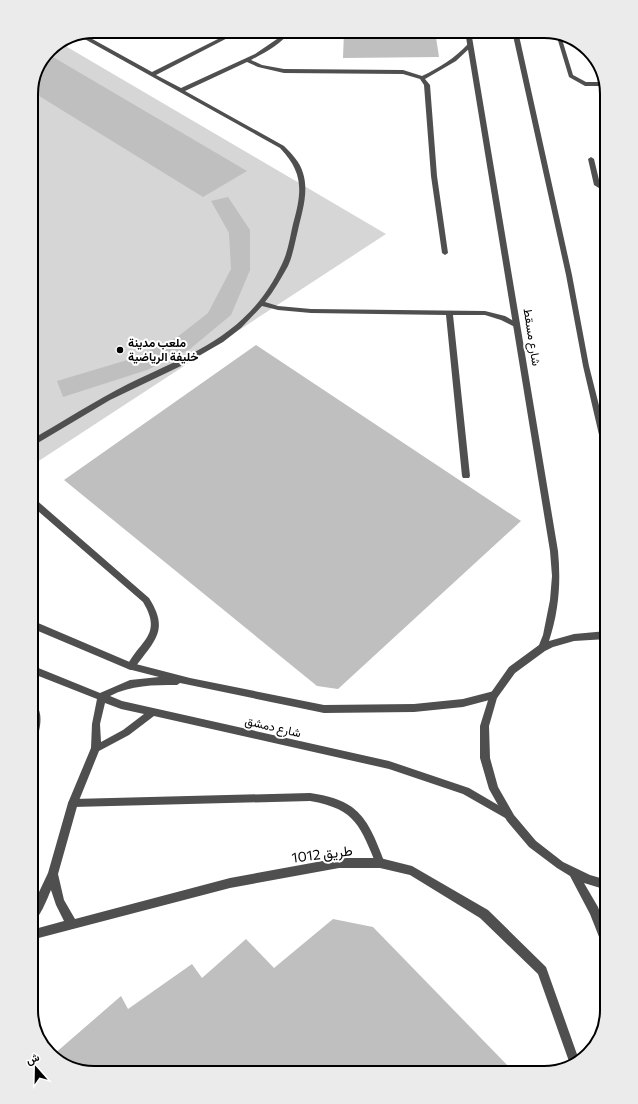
<svg xmlns="http://www.w3.org/2000/svg" width="638" height="1104" viewBox="0 0 638 1104" font-family="Commissioner,Vazirmatn,sans-serif">
<rect width="100%" height="100%" fill="#fff"/>
<path fill="#d6d6d6" d="M62,44L386,234L31,466V90L50,49Z"/>
<path fill="#bfbfbf" d="M344,31H435L439,57L343,58Z
M53,57L247,171L203,197L31,91L44,61Z
M228,197L250,230V270L231,315L190,349L147,370L63,397L57,381L134,358L176,338L208,313L231,269L229,233L211,201Z
M256,345L521,521L338,689L317,686L64,480Z
M333,919L373,927L512,1070L510,1073H259L252,1065L246,1073H90L59,1062L53,1055L121,996L128,1009L192,964L202,978L246,939L274,968Z"/>
<g fill="none" stroke-linecap="round" stroke-linejoin="round">
<path fill="#4f4f4f" fill-rule="evenodd" d="M234,31H241L156,75L181,88L255,54L280,37L286,31H291C281,44 266,52 251,60L262,65L284,69L403,70L422,76C439,68 455,58 468,44L473,45L456,61L425,79L430,85L437,176L448,253L445,255L442,253L431,176L424,85L420,79L403,74L284,73L258,67L247,62L185,91L284,146C292,154 300,162 303,173C309,192 302,212 298,230C295,242 293,255 288,266C281,278 274,291 265,302L278,306L311,309L485,311L505,316L519,324V328H517L501,320L485,315H453L470,476L469,478H463L462,476L446,315L311,313L278,310L262,306L241,328L223,342L183,365L110,400L31,447V440C63,421 95,401 128,384C193,352 248,336 282,264C288,252 290,237 293,224C302,192 304,173 280,148L81,37L85,35L152,72Z
M556,34L561,36L573,75L586,82H604L605,86H585L569,77Z
M591,157L594,159L600,184L607,188V193L594,185L588,159Z
M31,497L34,498L149,598C170,631 154,641 134,669L131,670L128,669L127,666C140,640 163,635 143,602L31,505Z
M31,702C47,708 39,735 34,746L31,747Z
M310,793C360,800 368,819 385,863L383,866L380,868L377,866C360,827 357,809 310,801L73,807L70,806L68,803L70,800L73,799Z"/>
<path fill="#4f4f4f" fill-rule="evenodd" d="M31,620L132,663L190,678L324,705L414,704L463,699L494,691L497,692L498,695L497,698L463,707L414,712L324,713L180,683L177,685C153,685 131,685 110,696L122,701L389,761L469,788L510,812L512,815L510,818L507,819L463,794L389,769L154,716L129,735L99,751L78,803L58,874L64,900L75,919L230,878L339,858H380L412,866L488,910L546,967L579,1060L571,1067L538,974L480,918L410,875L380,868H339L230,888L31,940V930L64,921L56,905L51,890C47,899 40,919 31,923V909L48,873L68,803L91,748L92,724L97,699L31,673V665L100,693L130,680L159,677L128,669L31,628ZM105,703L121,709L144,714L123,730L101,742L100,724Z"/>
<path fill="#4f4f4f" fill-rule="evenodd" d="M465,31H471L558,551C561,582 559,611 549,641L574,634L607,631V639L574,641L553,647L545,651L515,673L497,698L489,726L490,758L498,787L514,815L536,841L563,862L590,875L607,880V890L584,883L598,907L607,931V948L603,947L590,914L570,876L557,868L529,847L507,821L489,789L480,758V726L490,694L509,667L539,645L543,635L550,600L552,576L550,551Z
M512,31H518L572,275L589,366L607,437V455L603,452L583,366L566,275Z"/>
</g>
<circle fill="#000" stroke="#fff" stroke-width="1.5" cx="120" cy="350" r="4"/>
<g text-anchor="middle" stroke-width="4" stroke-linejoin="round" paint-order="stroke">
<g font-size="12" fill="#000" stroke="#fff">
<text transform="translate(532 337) rotate(81)" y="4">شارع مسقط</text>
<text transform="translate(273 727) rotate(13)" y="4">شارع دمشق</text>
</g>
<g font-size="12" font-weight="bold" fill="#000" stroke="#fff" text-anchor="start">
<text x="128" y="347">ملعب مدينة<tspan x="128" dy="14">خليفة الرياضية</tspan></text>
</g>
<g font-size="14" fill="#000" stroke="#fff">
<text transform="translate(322 854) rotate(-7)" y="5">طريق 1012</text>
</g>
</g>
<path d="M0 0H638V1104H0ZM94 38H544A56 56 0 0 1 600 94V1010A56 56 0 0 1 544 1066H94A56 56 0 0 1 38 1010V94A56 56 0 0 1 94 38Z" fill="#ebebeb" fill-rule="evenodd"/>
<path fill="none" stroke="#000" stroke-width="2" d="M94 38H544A56 56 0 0 1 600 94V1010A56 56 0 0 1 544 1066H94A56 56 0 0 1 38 1010V94A56 56 0 0 1 94 38Z"/>
<g transform="translate(36 1068) rotate(340)" stroke="#ffffff" stroke-width="3" paint-order="stroke">
<path d="M0-3L7 15L0 10L-7 15Z" fill="#000000"/>
<text y="-6" font-size="11" font-weight="bold" text-anchor="middle" fill="#000000">ش</text>
</g>
</svg>
